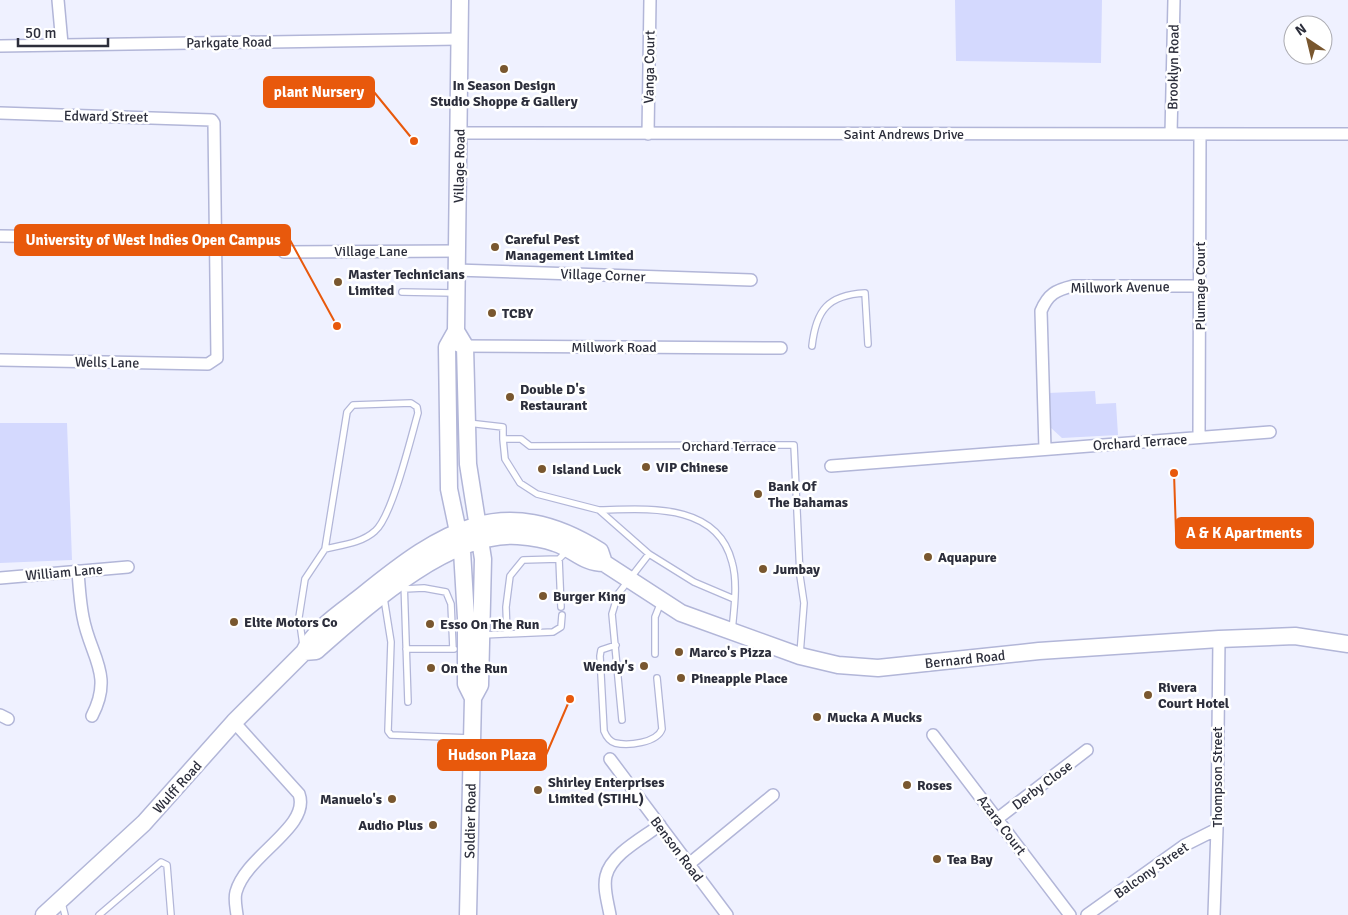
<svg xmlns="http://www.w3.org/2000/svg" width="1348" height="915" viewBox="0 0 1348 915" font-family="Signika,sans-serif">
<rect width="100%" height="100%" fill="#eff1ff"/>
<path fill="#d4d9fe" d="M955,0H1102L1101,63L956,61Z
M1095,391L1096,404L1116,403L1118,435L1062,438L1050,427L1048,393Z
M0,423H67L72,560L0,563Z"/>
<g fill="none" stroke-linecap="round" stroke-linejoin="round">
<g stroke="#b2b6d8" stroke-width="8">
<path id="service" d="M402,292L454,293
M812,346C816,310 828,295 865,293L868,344
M468,423L503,427V439H521L530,446L794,445L800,576L804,603L800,654
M503,439L505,459L520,483L537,494L599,510L649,554L694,582L734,599
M599,510C647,509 717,502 732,562C738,583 734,609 732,631
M559,559L561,607
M404,581L408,702
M404,589L424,588L446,592L451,604L453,649
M384,598L391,642L388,731L391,735L471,738
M507,634L506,607L510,576L523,560L559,559L567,551
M483,635L553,632L561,627L562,615
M303,645L299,617L305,579L325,549L347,412L353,405L411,403L417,407L418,413C411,437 392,517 375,531C362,543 342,545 325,549
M616,645L601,650L600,656L604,731C606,736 609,741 615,743C628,746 657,743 662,729L657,678
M406,649H454
M655,654V617L661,602
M622,720L612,614L618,594L649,554
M62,903L65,915
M99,915L161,862L167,865L171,915"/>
</g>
<g stroke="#b2b6d8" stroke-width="14">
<path id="minor" d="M58,0L62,44
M0,46L459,39
M0,113L212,120L214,123L217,358L208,364L0,360
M459,133L1348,134
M648,134L650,0
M1171,134L1174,0
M0,236L216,239
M284,252L458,251
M456,270L751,280
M458,346L781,348
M1199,437L1200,134
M1045,449L1041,311C1048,294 1056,290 1073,286H1200
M831,466L1270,432
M78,571C79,586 80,602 83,617C90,656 114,674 92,716
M0,578L128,567
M0,715L8,719
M234,722L299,794C311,827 246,855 236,892C234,899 236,907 237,915
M933,735L1070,915
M610,759L727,915
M997,819L1087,750
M689,864L773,795
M610,915C608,903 603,888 606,876C611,854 643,838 660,825
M1087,915L1185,845L1217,829
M1214,915L1217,829L1219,639"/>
</g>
<g stroke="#b2b6d8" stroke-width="19">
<path id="secondary" d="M460,0L456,331L447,347L449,489L462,551L466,618V684L473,698
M456,331L465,346L468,464L483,559L480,685L473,698L468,915
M304,652L316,651C365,608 448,531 518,536C530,537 544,539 555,543C574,549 583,563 604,563L681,613L800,656L838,665L878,668L1039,651L1219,639L1295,636L1348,644
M44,915L144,823L234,722L304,652C314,629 343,611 363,595C442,531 503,490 600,551L604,563"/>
</g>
<use href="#service" stroke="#fff" stroke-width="5.5"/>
<use href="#minor" stroke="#fff" stroke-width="11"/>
<use href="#secondary" stroke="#fff" stroke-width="16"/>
</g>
<g fill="#79572f" stroke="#fff" stroke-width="2">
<circle cx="504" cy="69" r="5"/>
<circle cx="495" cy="247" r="5"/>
<circle cx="338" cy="282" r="5"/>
<circle cx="492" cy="313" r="5"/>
<circle cx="510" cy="397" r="5"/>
<circle cx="646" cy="467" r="5"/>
<circle cx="542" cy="469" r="5"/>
<circle cx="758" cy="494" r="5"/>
<circle cx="928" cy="557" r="5"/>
<circle cx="763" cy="569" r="5"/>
<circle cx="543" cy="596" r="5"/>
<circle cx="234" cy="622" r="5"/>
<circle cx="430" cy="624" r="5"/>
<circle cx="679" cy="652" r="5"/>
<circle cx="644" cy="666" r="5"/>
<circle cx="431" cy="668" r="5"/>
<circle cx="681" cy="678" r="5"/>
<circle cx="1148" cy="695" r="5"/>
<circle cx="817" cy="717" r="5"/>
<circle cx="907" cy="785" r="5"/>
<circle cx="538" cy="790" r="5"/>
<circle cx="392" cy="799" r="5"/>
<circle cx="433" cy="825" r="5"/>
<circle cx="937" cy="859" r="5"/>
</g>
<g text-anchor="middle" stroke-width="5" stroke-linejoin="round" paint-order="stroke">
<g font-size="14" fill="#2c2e3b" stroke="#fff">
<text transform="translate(229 42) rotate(-1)" y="5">Parkgate Road</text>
<text transform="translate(649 67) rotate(-89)" y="5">Vanga Court</text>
<text transform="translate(1173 67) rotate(-89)" y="5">Brooklyn Road</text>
<text transform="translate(106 116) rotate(1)" y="5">Edward Street</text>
<text x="904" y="139">Saint Andrews Drive</text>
<text transform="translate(459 166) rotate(-89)" y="5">Village Road</text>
<text x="371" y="256">Village Lane</text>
<text transform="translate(603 275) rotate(2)" y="5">Village Corner</text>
<text transform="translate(1200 286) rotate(-90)" y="5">Plumage Court</text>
<text transform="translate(1120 287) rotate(-1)" y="5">Millwork Avenue</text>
<text x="614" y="352">Millwork Road</text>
<text transform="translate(107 362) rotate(1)" y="5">Wells Lane</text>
<text transform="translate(1140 442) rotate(-4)" y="5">Orchard Terrace</text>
<text x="729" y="451">Orchard Terrace</text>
<text transform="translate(64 572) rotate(-5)" y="5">William Lane</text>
<text transform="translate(965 659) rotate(-6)" y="5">Bernard Road</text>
<text transform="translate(1217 777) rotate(-90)" y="5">Thompson Street</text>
<text transform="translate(1042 785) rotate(-37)" y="5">Derby Close</text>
<text transform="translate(177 787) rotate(-48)" y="5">Wulff Road</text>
<text transform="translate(470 821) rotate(-89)" y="5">Soldier Road</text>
<text transform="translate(1002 825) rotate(53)" y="5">Azara Court</text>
<text transform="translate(677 849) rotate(53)" y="5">Benson Road</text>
<text transform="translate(1151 870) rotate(-35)" y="5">Balcony Street</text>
</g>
<g font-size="14" font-weight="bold" fill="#2c2e3b" stroke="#fff" text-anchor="start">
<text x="504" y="90" text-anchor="middle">In Season Design<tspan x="504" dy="16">Studio Shoppe &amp; Gallery</tspan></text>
<text x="505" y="244">Careful Pest<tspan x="505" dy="16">Management Limited</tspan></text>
<text x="348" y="279">Master Technicians<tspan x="348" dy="16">Limited</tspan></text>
<text x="502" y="318">TCBY</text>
<text x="520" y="394">Double D's<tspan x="520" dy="16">Restaurant</tspan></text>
<text x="656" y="472">VIP Chinese</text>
<text x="552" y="474">Island Luck</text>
<text x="768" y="491">Bank Of<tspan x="768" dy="16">The Bahamas</tspan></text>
<text x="938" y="562">Aquapure</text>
<text x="773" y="574">Jumbay</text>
<text x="553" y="601">Burger King</text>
<text x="244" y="627">Elite Motors Co</text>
<text x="440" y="629">Esso On The Run</text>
<text x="689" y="657">Marco's Pizza</text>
<text x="634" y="671" text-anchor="end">Wendy's</text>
<text x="441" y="673">On the Run</text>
<text x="691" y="683">Pineapple Place</text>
<text x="1158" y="692">Rivera<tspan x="1158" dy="16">Court Hotel</tspan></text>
<text x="827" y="722">Mucka A Mucks</text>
<text x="548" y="787">Shirley Enterprises<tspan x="548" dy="16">Limited (STIHL)</tspan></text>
<text x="917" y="790">Roses</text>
<text x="382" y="804" text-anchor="end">Manuelo's</text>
<text x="423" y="830" text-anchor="end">Audio Plus</text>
<text x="947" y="864">Tea Bay</text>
</g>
</g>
<path fill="none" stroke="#e8590c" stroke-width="2" d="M414 141L374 92M337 326L290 240M1174 473L1176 533M570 699L546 755"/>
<g fill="#e8590c" stroke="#fff" stroke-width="2">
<circle cx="414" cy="141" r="5"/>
<circle cx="337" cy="326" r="5"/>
<circle cx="1174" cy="473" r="5"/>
<circle cx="570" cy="699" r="5"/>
</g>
<g fill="#e8590c" stroke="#e8590c" stroke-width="2">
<rect x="264" y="77" width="110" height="30" rx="5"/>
<rect x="15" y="225" width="275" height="30" rx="5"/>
<rect x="1176" y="518" width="137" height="30" rx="5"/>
<rect x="438" y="740" width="108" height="30" rx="5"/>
</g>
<g font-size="15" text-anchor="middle" font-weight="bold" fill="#fff">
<text x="319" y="97">plant Nursery</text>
<text x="153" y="245">University of West Indies Open Campus</text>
<text x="1244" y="538">A &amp; K Apartments</text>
<text x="492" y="760">Hudson Plaza</text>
</g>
<g transform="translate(1308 40) rotate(325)"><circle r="24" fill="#ffffff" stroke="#ababb1"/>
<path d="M0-4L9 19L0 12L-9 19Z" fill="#79572f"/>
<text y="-8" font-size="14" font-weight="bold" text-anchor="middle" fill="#2c2e3b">N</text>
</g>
<path d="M18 38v8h90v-8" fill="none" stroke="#2c2e3b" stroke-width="2.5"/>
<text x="25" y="38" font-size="15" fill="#2c2e3b" stroke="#ffffff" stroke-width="4" paint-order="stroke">50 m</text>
</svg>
